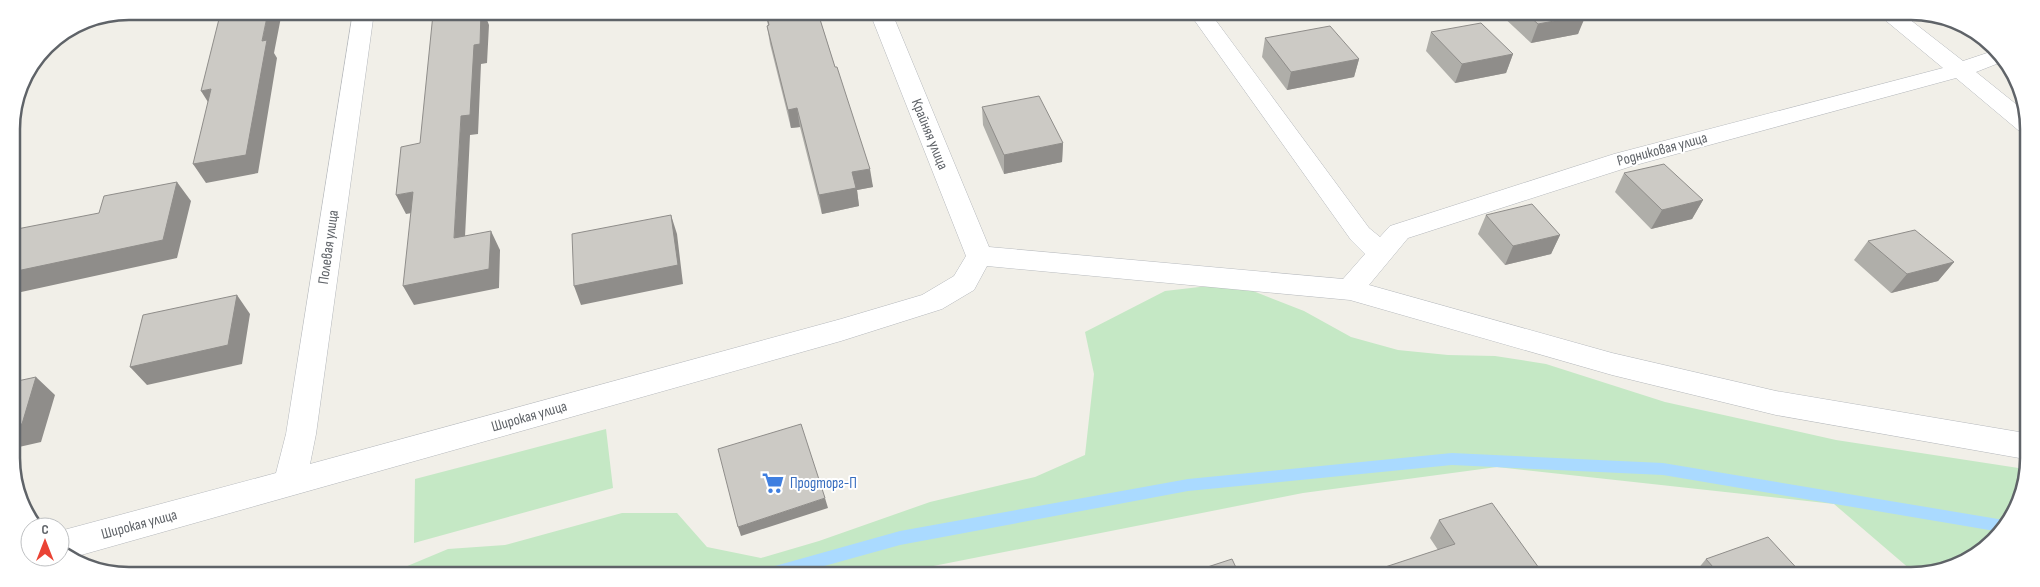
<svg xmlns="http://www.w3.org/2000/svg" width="2040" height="587" viewBox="0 0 2040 587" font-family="'Sofia Sans Condensed',sans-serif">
<rect width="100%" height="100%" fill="#f1efe8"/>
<path fill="#c5e8c5" d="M1208,286L1253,291L1304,311L1351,337L1398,350L1448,355L1495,356L1546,364L1665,402L1836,440L2025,469V488L2009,523L1983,551L1918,576L1834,504L1497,467L1303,493L898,573L393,572L448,549L505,545L622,513H677L707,547L761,558L819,541L930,502L1035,477L1085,455L1094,374L1085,332L1165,291Z
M606,429L613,488L414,543L415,479Z"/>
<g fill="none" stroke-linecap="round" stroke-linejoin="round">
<path fill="#aadaff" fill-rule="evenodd" d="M1452,453L1663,463L2010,521L2001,532L1663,475L1452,465L1188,491L900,545L799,573H767L770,568L775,566L900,531L1188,479Z"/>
<g stroke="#b5b8bc" stroke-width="1">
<path id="minor" d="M353,12H374L316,434L310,464L841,319L922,295L954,276L966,256L870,13H892L989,247L1343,279L1365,254L1351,240L1190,14H1211L1369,228L1380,237L1390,226L1614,154L1943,68L1879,15H1904L1963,61L1996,50L2004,61L1976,72L2027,113L2026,132L2018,130L1956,78L1632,166L1408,238L1369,285L1612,353L1776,391L2025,433V459L1776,415L1612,375L1350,300L987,266L974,290L942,309L841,341L74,557L60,548V531L276,473L286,434Z"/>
</g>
<use href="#minor" fill="#fff" fill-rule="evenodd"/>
</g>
<path fill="#afaea9" d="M765,13H818L873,187L857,190L859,206L822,214L800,127L791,128L770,44L767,26L768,25Z
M1500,14H1584L1578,34L1531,43Z
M1431,32L1513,54L1506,73L1455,83L1426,51Z
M1265,38L1359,59L1354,77L1287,90L1262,57Z
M982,107L1063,143L1062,162L1004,174L983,125Z
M1624,173L1703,200L1692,219L1651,229L1615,192Z
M1486,215L1560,235L1551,254L1505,265L1478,234Z
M1868,241L1954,262L1938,281L1891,293L1854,260Z
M1439,520L1544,575L1438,550L1430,538Z
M1706,559L1803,575H1693Z"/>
<path fill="#8f8d8a" d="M268,12H282L274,53L277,58L258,173L206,183L193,164L262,41Z
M481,12H484L489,25L487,63L481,64L478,134L470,135L464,257L454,238L461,116L474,45Z
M1586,15L1578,34L1531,43L1538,24Z
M1513,54L1506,73L1455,83L1462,64Z
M1359,59L1354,77L1287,90L1291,72Z
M211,89L213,110L201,91Z
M797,108L800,127L791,128L788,110Z
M1063,143L1062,162L1004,174V155Z
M870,169L873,187L857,190L859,206L822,214L819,195L852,172Z
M177,182L191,201L177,258L12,294V272Z
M413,192L423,211L406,214L396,195Z
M1703,200L1692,219L1651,229L1662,210Z
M671,215L677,234L683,284L581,305L574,286Z
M491,231L500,250L499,288L414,305L403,286Z
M1560,235L1551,254L1505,265L1513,246Z
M1954,262L1938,281L1891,293L1907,274Z
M237,295L250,314L242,364L147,385L130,367Z
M36,377L55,395L41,442L19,447L13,464V425Z
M825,498L828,508L741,536L738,527Z"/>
<path fill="#cccac5" stroke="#8f8d8a" d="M221,11L268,12L262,41L267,40L246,155L193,164L211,89L201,91Z
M448,12H481L480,44L474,45L470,115L461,116L454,238L491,231L489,269L403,286L413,192L396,195L401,147L420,143L433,14Z
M766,13H818L835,67H837L870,169L852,172L856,188L819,195L797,108L788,110L767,26L769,25Z
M1527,14H1584L1586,15L1538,24Z
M1481,23L1513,54L1462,64L1431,32Z
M1330,26L1359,59L1291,72L1265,38Z
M1039,96L1063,143L1004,155L982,107Z
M1664,164L1703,200L1662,210L1624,173Z
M177,182L163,240L12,272V230L99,213L104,196Z
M1532,204L1560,235L1513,246L1486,215Z
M671,215L678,265L574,286L572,234Z
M1915,230L1954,262L1907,274L1868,241Z
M237,295L228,345L130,367L143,315Z
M36,377L22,424L13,425V382Z
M801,424L825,498L738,527L718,449Z
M1492,503L1544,575L1364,574L1455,544L1439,520Z
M1768,537L1803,575H1720L1706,559Z
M1232,559L1239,574H1186Z"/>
<defs>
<g id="supermarket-bare" transform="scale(1.725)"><path d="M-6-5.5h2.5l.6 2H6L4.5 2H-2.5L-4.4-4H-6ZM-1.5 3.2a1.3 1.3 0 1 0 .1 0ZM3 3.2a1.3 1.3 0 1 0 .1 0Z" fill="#3f7fe0" stroke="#fff" stroke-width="2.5" paint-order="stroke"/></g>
</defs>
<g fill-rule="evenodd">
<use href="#supermarket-bare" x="773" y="483"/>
</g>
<g text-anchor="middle" stroke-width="4" stroke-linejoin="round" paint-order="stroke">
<g font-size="15" fill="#5f6368" stroke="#fff">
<text transform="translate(930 134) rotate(68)" y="5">Крайняя улица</text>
<text transform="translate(1662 149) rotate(-15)" y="5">Родниковая улица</text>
<text transform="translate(328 247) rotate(-82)" y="5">Полевая улица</text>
<text transform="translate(529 416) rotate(-16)" y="5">Широкая улица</text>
<text transform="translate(139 524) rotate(-15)" y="5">Широкая улица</text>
</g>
<g font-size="15" fill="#366cbe" stroke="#fff" text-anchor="start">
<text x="790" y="488">Продторг-П</text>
</g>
</g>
<path d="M0 0H2040V587H0ZM129 20H1911A109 109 0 0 1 2020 129V458A109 109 0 0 1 1911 567H129A109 109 0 0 1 20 458V129A109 109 0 0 1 129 20Z" fill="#fff" fill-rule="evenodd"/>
<path fill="none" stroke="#5f6368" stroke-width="2.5" d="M129 20H1911A109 109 0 0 1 2020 129V458A109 109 0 0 1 1911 567H129A109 109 0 0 1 20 458V129A109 109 0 0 1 129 20Z"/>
<g transform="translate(45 542)"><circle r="24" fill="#ffffff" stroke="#bfc1c3"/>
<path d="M0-4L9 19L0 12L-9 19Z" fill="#ea4335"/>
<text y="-8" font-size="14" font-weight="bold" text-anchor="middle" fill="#5f6368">С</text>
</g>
</svg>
